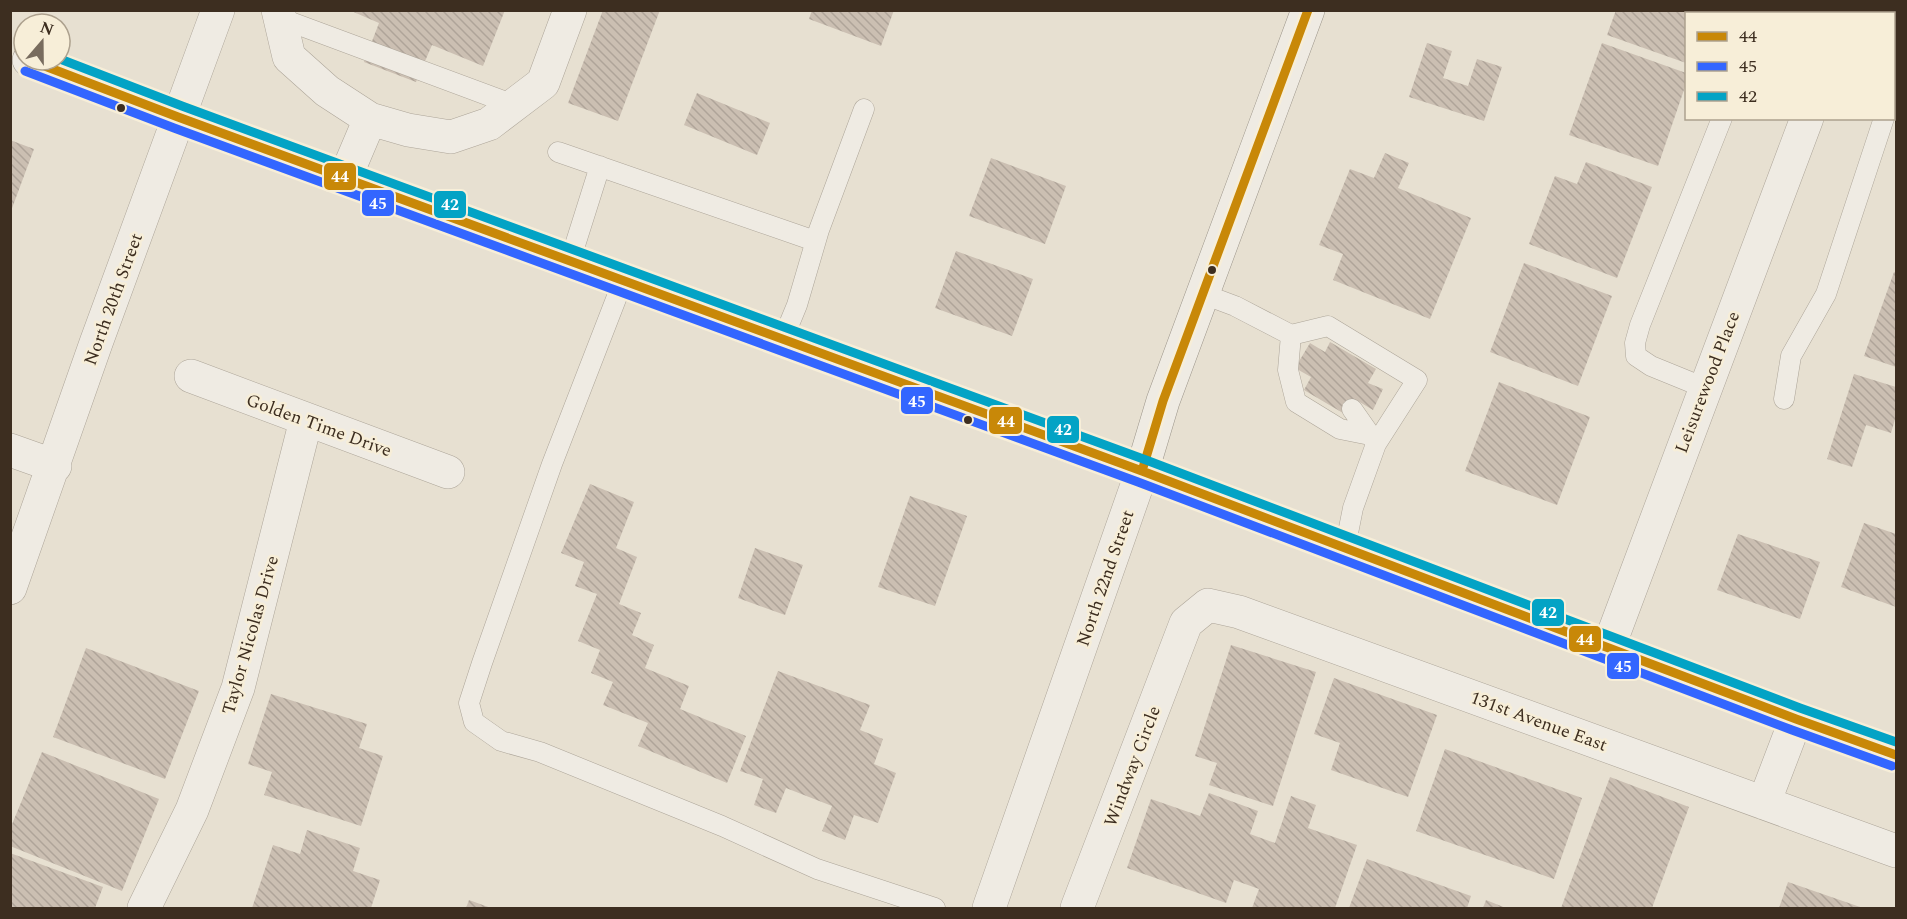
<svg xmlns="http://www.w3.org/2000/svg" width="1907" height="919" viewBox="0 0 1907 919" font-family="Spectral,serif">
<defs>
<pattern id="building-back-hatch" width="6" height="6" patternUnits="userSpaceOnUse" patternTransform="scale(1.5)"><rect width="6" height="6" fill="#cbbfb2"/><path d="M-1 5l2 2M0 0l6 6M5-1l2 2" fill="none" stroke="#afa499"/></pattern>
</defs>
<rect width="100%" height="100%" fill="#e7e0d1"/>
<path fill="url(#building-back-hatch)" d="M349,10H505L483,66L432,45L416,82L364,62L379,23Z
M603,10H660L618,121L568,103Z
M812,10H894L881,46L809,19Z
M1616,10H1714L1713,14H1686V63L1607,35Z
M1427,43L1452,51L1443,78L1468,86L1477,59L1502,67L1484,121L1409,97Z
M1602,43L1686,73V84L1658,166L1569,135Z
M697,93L770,123L757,155L684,125Z
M10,140L34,149L11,211H10Z
M1385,153L1409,163L1398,188L1471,218L1430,319L1333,280L1343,254L1319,245L1350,169L1374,178Z
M991,158L1066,186L1045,244L969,216Z
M1586,162L1652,187L1617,278L1529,244L1555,176L1577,184Z
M956,251L1033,279L1012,336L935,308Z
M1524,263L1612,296L1578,386L1490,352Z
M1894,272L1896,273V367L1864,356Z
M1330,342L1376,369L1368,383L1383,389L1373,410L1358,401L1348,416L1304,390L1311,377L1295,368L1310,343L1325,352Z
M1854,374L1896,387V416L1891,433L1866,425L1852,467L1827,459Z
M1499,382L1590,417L1557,505L1465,471Z
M590,484L634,502L616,548L637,557L619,604L641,613L632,635L654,645L645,668L689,686L680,709L746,736L727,783L638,746L648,723L603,705L613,682L591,673L600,650L578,641L597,594L575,586L584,562L561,553Z
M910,496L967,516L935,606L878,587Z
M1864,523L1896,534V607L1841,587Z
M1738,534L1820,562L1800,619L1717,590Z
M755,548L803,565L785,615L738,598Z
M1231,645L1316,672L1273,806L1209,785L1217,763L1195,756Z
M86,648L199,691L165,779L53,737Z
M778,671L870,705L860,730L883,739L874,764L896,773L878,823L854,815L845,840L822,831L832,806L786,788L776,813L754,805L763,779L740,771Z
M1334,678L1437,715L1408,797L1331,770L1340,743L1314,734Z
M271,694L367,724L359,748L383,756L361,826L264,795L272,772L248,764Z
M1445,749L1582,798L1554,879L1416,831Z
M42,752L159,799L122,891L10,846V829Z
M1610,777L1689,807L1652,908H1561Z
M1209,793L1258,811L1250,834L1275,843L1291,796L1316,805L1308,828L1357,845L1335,908H1252L1259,889L1234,880L1226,903L1127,868L1151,799L1200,816Z
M307,830L360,848L353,871L380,880L371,908H252L273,845L300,854Z
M10,853L103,887L95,908H10Z
M1367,859L1471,896L1467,908H1349Z
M1788,882L1863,908H1779Z
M469,900L491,908H466Z
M1486,900L1506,908H1483Z"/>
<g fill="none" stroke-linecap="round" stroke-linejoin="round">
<g stroke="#ada599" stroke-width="21">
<path id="lane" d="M280,18L514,105
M1894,87L1896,76
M558,152L815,241
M570,261L600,166
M623,281L552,464L482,663L469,703L474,722L501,741L540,752L722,826L817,869L935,908
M1203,294L1235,306L1291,335L1328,326L1417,380L1376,444L1353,508L1345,548
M1291,335L1288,370L1296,402L1340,429L1370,435
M783,339L797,305L819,230L864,109
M1705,388L1651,366L1636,356L1635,343L1640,325L1722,118
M1784,399L1791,356L1826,294L1884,118
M1352,409L1373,439"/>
</g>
<g stroke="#ada599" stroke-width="34">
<path id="street" d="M278,10L289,57L327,91L370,119
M1846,14L1847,10
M345,178L370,119L408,130L451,137L489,124L543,83L570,10
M191,376L448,472
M10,450L55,466
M10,588L96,343L218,10
M1609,646L1807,118
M1764,803L1796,719
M144,908L192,810L238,688L306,420
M989,908L1142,471
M1077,908L1186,623L1208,605L1239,612L1896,851"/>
</g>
<g stroke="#9c958a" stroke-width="34">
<path id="secondary" d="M29,60L178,117L1065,444L1142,471L1796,719L1896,755
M1142,471L1163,401L1308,10"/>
</g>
<use href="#lane" stroke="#efebe3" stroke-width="20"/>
<use href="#street" stroke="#efebe3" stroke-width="33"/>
<use href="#secondary" stroke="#efebe3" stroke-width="33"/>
<g stroke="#f7eed8" stroke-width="14">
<path id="bus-1" d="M29,60L178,117L1142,471L1796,719L1896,755
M1142,471L1163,401L1308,10"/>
</g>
<g stroke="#f7eed8" stroke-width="14">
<path id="bus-2" d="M25,71L174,128L1138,482L1792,730L1892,766"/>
</g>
<g stroke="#f7eed8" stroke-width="14">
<path id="bus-3" d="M60,59L182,106L1146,460L1800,708L1896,742"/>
</g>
<use href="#bus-1" stroke="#c88808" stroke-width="9"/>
<use href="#bus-2" stroke="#36f" stroke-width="9"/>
<use href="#bus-3" stroke="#03a3c5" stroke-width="9"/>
</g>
<g fill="#3d2e20" stroke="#f7eed8" stroke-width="2">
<circle cx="121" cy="108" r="5"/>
<circle cx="1212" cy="270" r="5"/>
<circle cx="968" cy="420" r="5"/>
</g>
<g text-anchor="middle" stroke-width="5" stroke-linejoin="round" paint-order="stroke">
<g font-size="18" fill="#3d2e20" stroke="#f7eed8">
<text transform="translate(113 299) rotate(-70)" y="6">North 20th Street</text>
<text transform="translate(1707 382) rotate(-69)" y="6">Leisurewood Place</text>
<text transform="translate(319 425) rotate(20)" y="6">Golden Time Drive</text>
<text transform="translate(1105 578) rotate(-71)" y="6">North 22nd Street</text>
<text transform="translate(250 635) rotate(-74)" y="6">Taylor Nicolas Drive</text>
<text transform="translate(1539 721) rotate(20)" y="6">131st Avenue East</text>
<text transform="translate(1132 766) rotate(-69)" y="6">Windway Circle</text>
</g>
</g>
<g stroke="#f7eed8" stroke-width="2">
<rect x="323" y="162" width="34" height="29" rx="6" fill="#c88808"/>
<rect x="361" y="189" width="34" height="28" rx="6" fill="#36f"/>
<rect x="433" y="190" width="34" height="29" rx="6" fill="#03a3c5"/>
<rect x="900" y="386" width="34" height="29" rx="6" fill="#36f"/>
<rect x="988" y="406" width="35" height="29" rx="6" fill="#c88808"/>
<rect x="1046" y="415" width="34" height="29" rx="6" fill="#03a3c5"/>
<rect x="1531" y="598" width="34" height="29" rx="6" fill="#03a3c5"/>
<rect x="1568" y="625" width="34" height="28" rx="6" fill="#c88808"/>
<rect x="1606" y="652" width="34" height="28" rx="6" fill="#36f"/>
</g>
<g font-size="16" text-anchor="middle" font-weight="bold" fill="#fff">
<text x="340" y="182">44</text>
<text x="378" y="209">45</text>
<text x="450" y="210">42</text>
<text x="917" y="407">45</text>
<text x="1006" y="427">44</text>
<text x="1063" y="435">42</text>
<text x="1548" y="618">42</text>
<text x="1585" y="645">44</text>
<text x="1623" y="672">45</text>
</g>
<rect width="1907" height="919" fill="none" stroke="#3d2e20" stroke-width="24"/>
<rect x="1685" y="12" width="210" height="108" fill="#f7eed8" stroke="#ada18e" stroke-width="1.5"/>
<rect x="1697" y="32" width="30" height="9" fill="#c88808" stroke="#ada18e" stroke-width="1.5"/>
<text x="1739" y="42" font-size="18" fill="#3d2e20">44</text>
<rect x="1697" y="62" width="30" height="9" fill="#3366ff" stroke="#ada18e" stroke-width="1.5"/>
<text x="1739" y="72" font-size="18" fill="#3d2e20">45</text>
<rect x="1697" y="92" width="30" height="9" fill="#03a3c5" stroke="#ada18e" stroke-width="1.5"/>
<text x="1739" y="102" font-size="18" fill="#3d2e20">42</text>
<g transform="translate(42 42) rotate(20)"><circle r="28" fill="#f7eed8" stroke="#ada18e" stroke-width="1.5"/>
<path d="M0-4.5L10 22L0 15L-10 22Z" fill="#786c5e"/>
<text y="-9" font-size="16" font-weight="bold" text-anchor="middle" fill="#3d2e20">N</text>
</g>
</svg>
